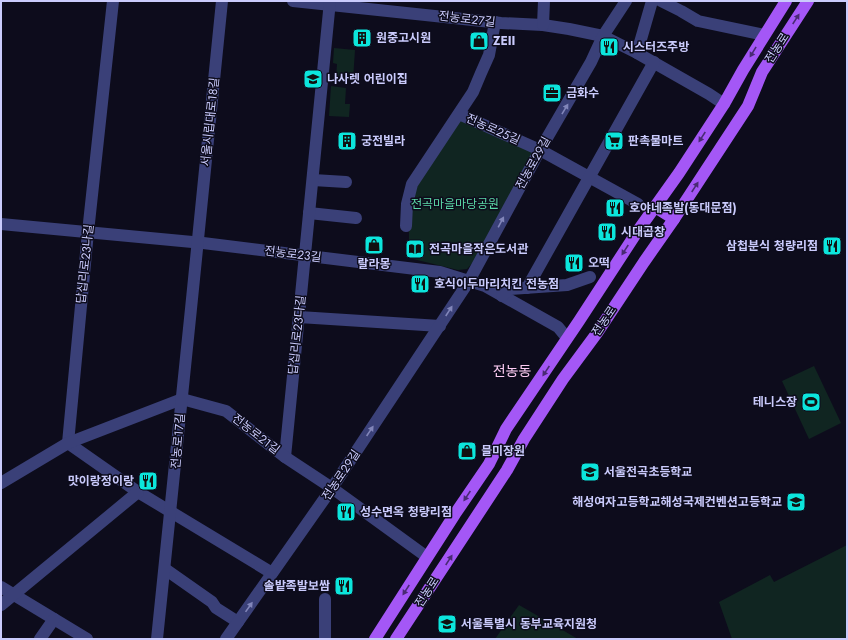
<svg xmlns="http://www.w3.org/2000/svg" width="848" height="640" viewBox="0 0 848 640" font-family="Jost,'Noto Sans KR',sans-serif">
  <style>
    .green { fill: #102521 }
    .lines { fill: none; stroke-linecap: round; stroke-linejoin: round }
    .minor { stroke: #3a4078; stroke-width: 12 }
    .major { stroke: #a457f6; stroke-width: 12 }
    .oneway { fill: #492a73 }
    .oneway2 { fill: #8286ba }
    .labels { text-anchor: middle; stroke-width: 3; stroke-linejoin: round; paint-order: stroke }
    .street-label { font-size: 12px; fill: #cacbfc; stroke: #0d0c1c }
    .poi-label { font-size: 12px; font-weight: bold; fill: #cacbfc; stroke: #0d0c1c; text-anchor: start }
    .park-label { font-size: 12px; fill: #5bd7a6; stroke: #0d0c1c }
    .quarter-label { font-size: 14px; fill: #fcccf2; stroke: #0d0c1c }
  </style>
  <rect width="100%" height="100%" fill="#0d0c1c"/>
  <g class="green">
    <path d="M334,48l21,2 -2,30 -17,-2 1,-14 -4,-1z"/>
    <path d="M331,86l15,2 -1,16h5l-1,13 -20,-1z"/>
    <path d="M460,117l75,35 -59,107 -9,10 -9,1 -49,-12v-35l5,-35z"/>
    <path d="M814,366l27,57 -32,16 -27,-58z"/>
    <path d="M847,545v94h-115l-13,-37 51,-27 4,7z"/>
    <path d="M519,605l59,34h-83z"/>
  </g>
  <g class="lines">
    <g class="minor">
      <path d="M293,1l208,22 42,2 26,4 34,7 34,17 72,41 15,10"/>
      <path d="M661,1l20,10 17,10 66,14"/>
      <path d="M543,25l1,-24"/>
      <path d="M637,53l15,-52"/>
      <path d="M459,114l81,36 98,54"/>
      <path d="M313,180l33,2"/>
      <path d="M309,213l47,5"/>
      <path d="M1,224l202,19 237,29 45,14 73,41 9,11"/>
      <path d="M406,226l1,-22 5,-20 61,-92 8,-19 8,-18 6,-33"/>
      <path d="M527,288l127,-226"/>
      <path d="M502,296l8,-7 57,-4 23,-8"/>
      <path d="M299,317l141,9"/>
      <path d="M68,443l20,-211 25,-231"/>
      <path d="M68,443l70,49 134,81"/>
      <path d="M285,457l45,-456"/>
      <path d="M1,483l67,-40 114,-44 44,12 59,46 47,31 95,69"/>
      <path d="M165,569l47,33 4,6 22,14"/>
      <path d="M1,587l86,52"/>
      <path d="M325,599v40"/>
      <path d="M1,605l137,-113"/>
      <path d="M40,639l14,-20"/>
      <path d="M157,639c23,-213 43,-425 65,-638"/>
      <path d="M226,639l106,-151 137,-207 71,-131 51,-88 12,-26 23,-35"/>
    </g>
    <g class="major">
      <path d="M655,207l19,12"/>
      <path d="M375,639l80,-125 34,-50 17,-35 73,-108 58,-89 42,-59 45,-69 19,-34 43,-69"/>
      <path d="M396,639l111,-169 17,-31 39,-60 34,-46 47,-71 30,-43 74,-113 14,-34 46,-71"/>
    </g>
  </g>
  <defs><path id="oneway-solid" d="M-6-.8H1V-3.2L6.5 0L1 3.2V.8H-6Z"/></defs>
  <g class="oneway">
    <use href="#oneway-solid" transform="translate(796 19) rotate(-57)"/>
    <use href="#oneway-solid" transform="translate(753 52) rotate(121)"/>
    <use href="#oneway-solid" transform="translate(702 137) rotate(123)"/>
    <use href="#oneway-solid" transform="translate(695 187) rotate(-57)"/>
    <use href="#oneway-solid" transform="translate(625 250) rotate(123)"/>
    <use href="#oneway-solid" transform="translate(546 371) rotate(124)"/>
    <use href="#oneway-solid" transform="translate(467 496) rotate(124)"/>
    <use href="#oneway-solid" transform="translate(449 560) rotate(-57)"/>
    <use href="#oneway-solid" transform="translate(406 590) rotate(123)"/>
  </g>
  <g class="oneway2">
    <use href="#oneway-solid" transform="translate(565 109) rotate(-59)"/>
    <use href="#oneway-solid" transform="translate(501 222) rotate(-62)"/>
    <use href="#oneway-solid" transform="translate(449 311) rotate(-57)"/>
    <use href="#oneway-solid" transform="translate(370 431) rotate(-56)"/>
    <use href="#oneway-solid" transform="translate(249 607) rotate(-55)"/>
  </g>
  <defs>
    <g id="building-square" transform="scale(1)"><rect x="-9" y="-9" width="18" height="18" rx="4" fill="#0ce5dc" stroke="#0d0c1c"/><path d="M-4-6H4V6H1V3H-1V6H-4ZM-2.5-4.3h1.7v1.8h-1.7ZM.8-4.3h1.7v1.8H.8ZM-2.5-1h1.7V.8h-1.7ZM.8-1h1.7V.8H.8Z" fill="#111"/></g>
    <g id="shop-square" transform="scale(1)"><rect x="-9" y="-9" width="18" height="18" rx="4" fill="#0ce5dc" stroke="#0d0c1c"/><path d="M-5-2.5h2.3a2.7 3.5 0 0 1 5.4 0H5L5.5 6h-11ZM-1.5-2.5h3a1.5 2.3 0 0 0-3 0Z" fill="#111"/></g>
    <g id="restaurant-square" transform="scale(1)"><rect x="-9" y="-9" width="18" height="18" rx="4" fill="#0ce5dc" stroke="#0d0c1c"/><path d="M-5-6h1v4h1v-4h1v4h1v-4h1v5L-1.5 .5V6h-2V.5L-5-1ZM5-6V6H3V1.5H1.5Q1.5-4 5-6Z" fill="#111"/></g>
    <g id="school-square" transform="scale(1)"><rect x="-9" y="-9" width="18" height="18" rx="4" fill="#0ce5dc" stroke="#0d0c1c"/><path d="M0-5L7-2L0 1L-7-2ZM-4 1L0 2.5L4 1V4Q0 6-4 4Z" fill="#111"/></g>
    <g id="office-square" transform="scale(1)"><rect x="-9" y="-9" width="18" height="18" rx="4" fill="#0ce5dc" stroke="#0d0c1c"/><path d="M-6-3h4V-5.5h4V-3h4V5H-6ZM-1-4.5V-3h2v-1.5ZM-6 0V1H6V0Z" fill="#111"/></g>
    <g id="supermarket-square" transform="scale(1)"><rect x="-9" y="-9" width="18" height="18" rx="4" fill="#0ce5dc" stroke="#0d0c1c"/><path d="M-6-5.5h2.5l.6 2H6L4.5 2H-2.5L-4.4-4H-6ZM-1.5 3.2a1.3 1.3 0 1 0 .1 0ZM3 3.2a1.3 1.3 0 1 0 .1 0Z" fill="#111"/></g>
    <g id="library-square" transform="scale(1)"><rect x="-9" y="-9" width="18" height="18" rx="4" fill="#0ce5dc" stroke="#0d0c1c"/><path d="M-6-4Q-3-5.5-.7-3.5V5Q-3 3-6 4ZM6-4Q3-5.5 .7-3.5V5Q3 3 6 4Z" fill="#111"/></g>
    <g id="stadium-square" transform="scale(1)"><rect x="-9" y="-9" width="18" height="18" rx="4" fill="#0ce5dc" stroke="#0d0c1c"/><path d="M0-5a6.5 5 0 1 0 0 10a6.5 5 0 1 0 0-10ZM-3.5-1.8h7v3.6h-7Z" fill="#111"/></g>
  </defs>
  <g fill-rule="evenodd">
    <use href="#building-square" x="362" y="38"/>
    <use href="#shop-square" x="479" y="41"/>
    <use href="#restaurant-square" x="609" y="47"/>
    <use href="#school-square" x="313" y="79"/>
    <use href="#office-square" x="552" y="93"/>
    <use href="#building-square" x="347" y="141"/>
    <use href="#supermarket-square" x="614" y="141"/>
    <use href="#restaurant-square" x="615" y="208"/>
    <use href="#restaurant-square" x="607" y="232"/>
    <use href="#shop-square" x="374" y="245"/>
    <use href="#restaurant-square" x="832" y="246"/>
    <use href="#library-square" x="415" y="249"/>
    <use href="#restaurant-square" x="574" y="263"/>
    <use href="#restaurant-square" x="420" y="284"/>
    <use href="#stadium-square" x="811" y="402"/>
    <use href="#shop-square" x="467" y="451"/>
    <use href="#school-square" x="590" y="472"/>
    <use href="#restaurant-square" x="148" y="481"/>
    <use href="#school-square" x="796" y="502"/>
    <use href="#restaurant-square" x="346" y="512"/>
    <use href="#restaurant-square" x="344" y="586"/>
    <use href="#school-square" x="447" y="624"/>
  </g>
  <g class="labels">
    <g class="street-label">
      <text transform="translate(467 19) rotate(7)" y="4">전농로27길</text>
      <text transform="translate(777 48) rotate(-57)" y="4">전농로</text>
      <text transform="translate(210 122) rotate(-84)" y="4">서울시립대로18길</text>
      <text transform="translate(493 129) rotate(24)" y="4">전농로25길</text>
      <text transform="translate(533 163) rotate(-61)" y="4">전농로29길</text>
      <text transform="translate(293 254) rotate(7)" y="4">전농로23길</text>
      <text transform="translate(85 264) rotate(-84)" y="4">답십리로23나길</text>
      <text transform="translate(604 321) rotate(-56)" y="4">전농로</text>
      <text transform="translate(297 335) rotate(-84)" y="4">답십리로23다길</text>
      <text transform="translate(256 434) rotate(38)" y="4">전농로21길</text>
      <text transform="translate(178 441) rotate(-85)" y="4">전농로17길</text>
      <text transform="translate(341 475) rotate(-56)" y="4">전농로29길</text>
      <text transform="translate(427 592) rotate(-57)" y="4">전농로</text>
    </g>
    <g class="poi-label">
      <text x="376" y="42">원중고시원</text>
      <text x="493" y="45">ZEII</text>
      <text x="623" y="51">시스터즈주방</text>
      <text x="327" y="83">나사렛 어린이집</text>
      <text x="566" y="97">금화수</text>
      <text x="361" y="145">궁전빌라</text>
      <text x="628" y="145">판촉물마트</text>
      <text x="629" y="212">호야네족발(동대문점)</text>
      <text x="621" y="236">시대곱창</text>
      <text x="818" y="250" text-anchor="end">삼첩분식 청량리점</text>
      <text x="429" y="253">전곡마을작은도서관</text>
      <text x="588" y="267">오떡</text>
      <text x="374" y="268" text-anchor="middle">랄라몽</text>
      <text x="434" y="288">호식이두마리치킨 전농점</text>
      <text x="797" y="406" text-anchor="end">테니스장</text>
      <text x="481" y="455">믈미장원</text>
      <text x="604" y="476">서울전곡초등학교</text>
      <text x="134" y="485" text-anchor="end">맛이랑정이랑</text>
      <text x="782" y="506" text-anchor="end">해성여자고등학교해성국제컨벤션고등학교</text>
      <text x="360" y="516">성수면옥 청량리점</text>
      <text x="330" y="590" text-anchor="end">솔밭족발보쌈</text>
      <text x="461" y="628">서울특별시 동부교육지원청</text>
    </g>
    <g class="park-label">
      <text x="455" y="208">전곡마을마당공원</text>
    </g>
    <g class="quarter-label">
      <text x="512" y="376">전농동</text>
    </g>
  </g>
  <rect width="848" height="640" fill="none" stroke="#cacbfc" stroke-width="4"/>
</svg>
